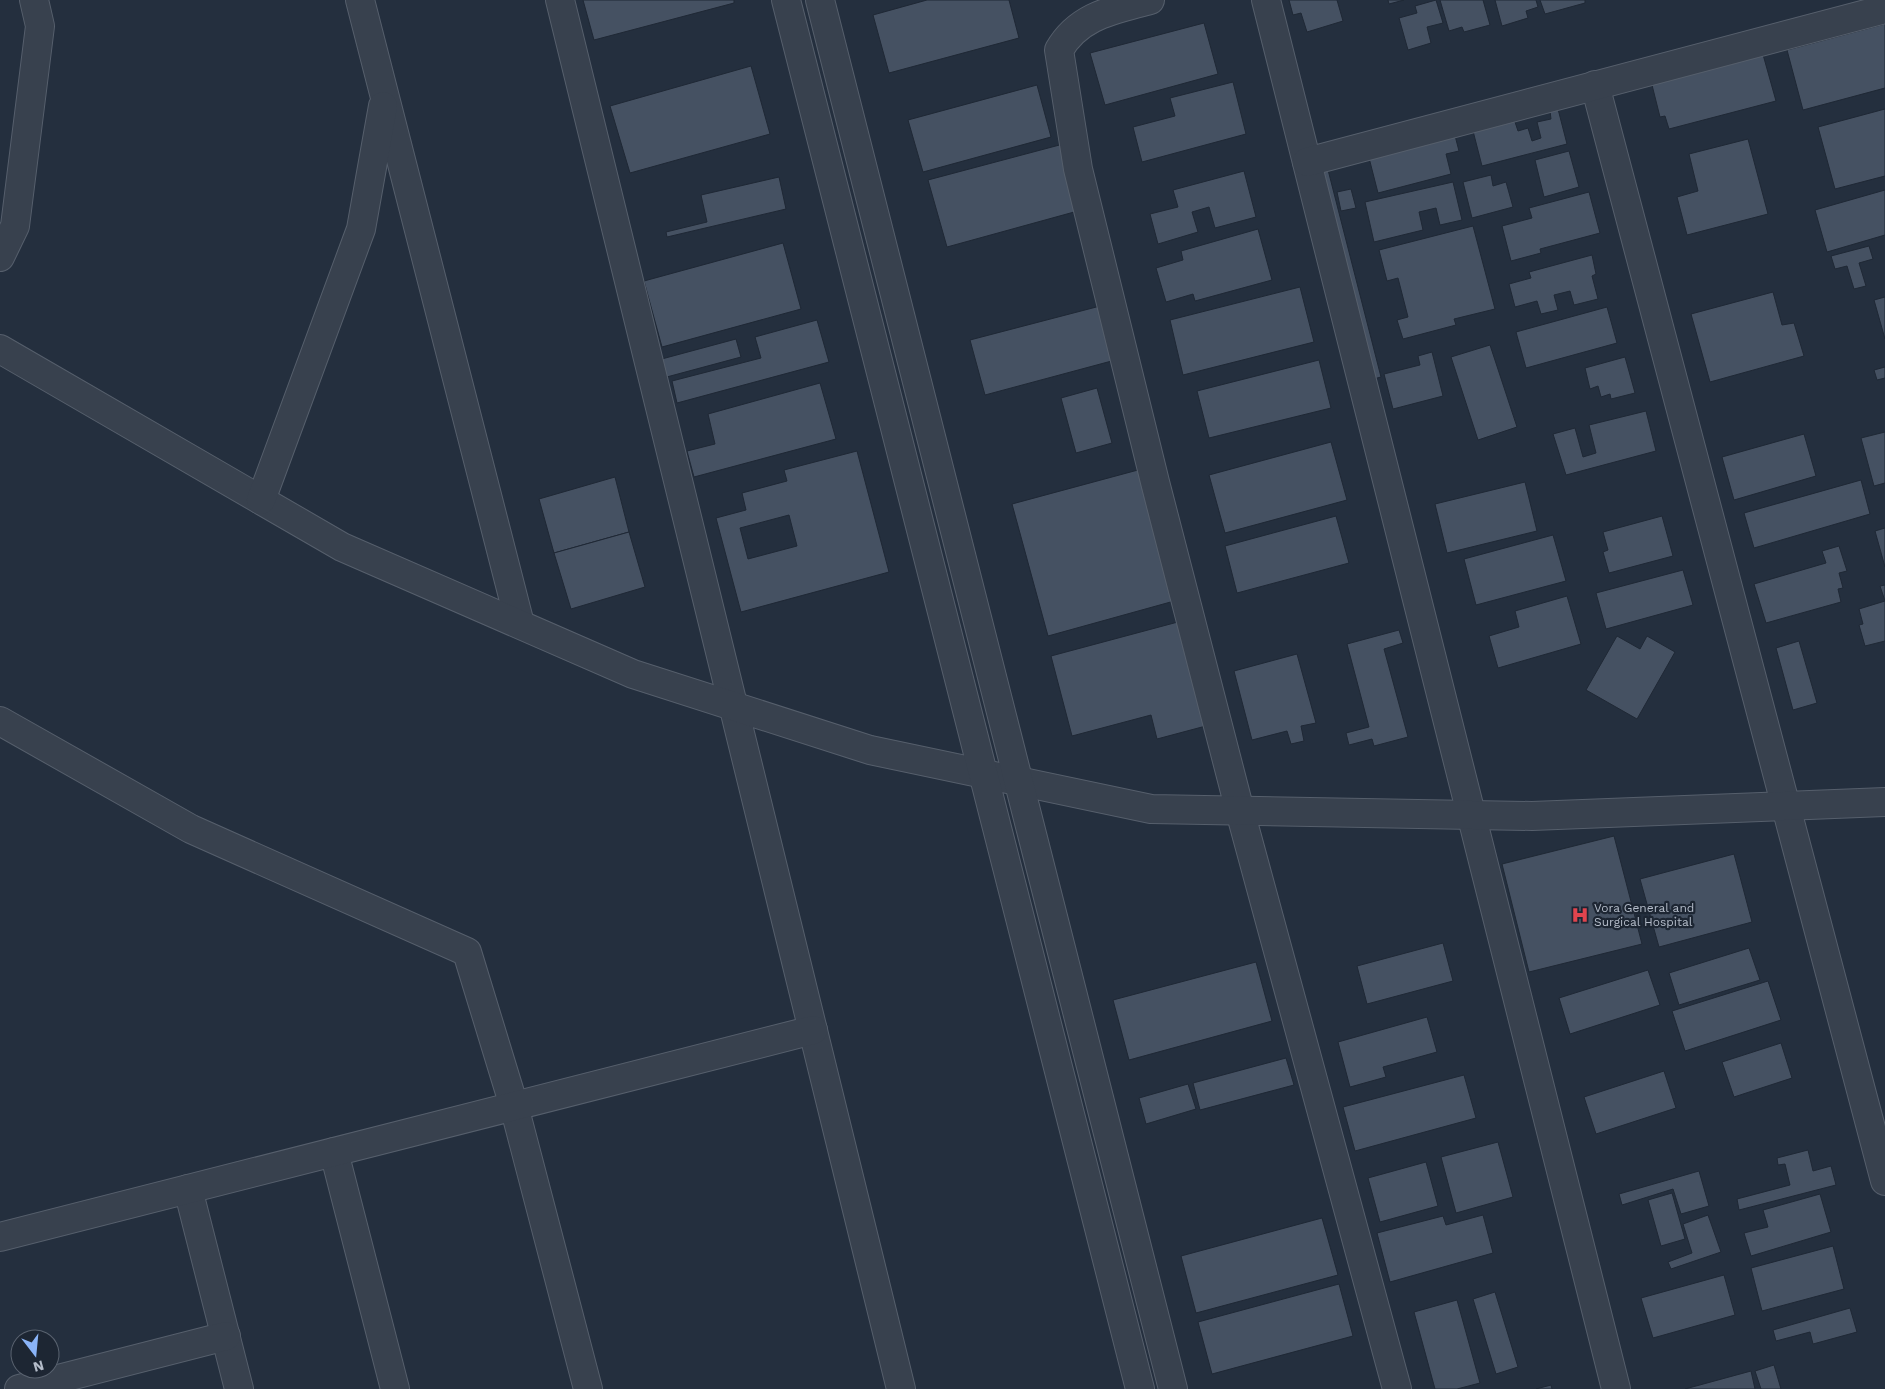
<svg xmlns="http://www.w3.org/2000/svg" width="1885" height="1389" viewBox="0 0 1885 1389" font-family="'Work Sans',sans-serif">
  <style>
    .building { fill: #455162; stroke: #1f2835; fill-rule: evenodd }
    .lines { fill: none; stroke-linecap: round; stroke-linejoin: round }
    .minor-casing { stroke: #565f6c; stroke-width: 30 }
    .tertiary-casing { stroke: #565f6c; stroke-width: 30 }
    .minor { stroke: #38414e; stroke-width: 28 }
    .tertiary { stroke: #38414e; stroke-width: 28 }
    .labels { text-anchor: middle; stroke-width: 4.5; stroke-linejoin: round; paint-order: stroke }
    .poi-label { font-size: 12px; fill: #b4bcc9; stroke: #1d2633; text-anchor: start }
  </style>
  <rect width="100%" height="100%" fill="#242f3e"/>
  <g class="building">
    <path d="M583,0h151v3l-140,37z"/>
    <path d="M927,0h82l10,38 -130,35 -16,-58z"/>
    <path d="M1289,0h48l6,21 -36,11 -6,-19 -8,2z"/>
    <path d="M1388,0h16l-15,4z"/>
    <path d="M1436,0l7,23 -16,4 4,16 -23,7 -9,-32 18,-5 -2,-7z"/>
    <path d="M1440,0h43l7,25 -26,7 -2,-5 -13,4z"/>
    <path d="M1495,0h41l2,7 -12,4 2,7 -26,8z"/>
    <path d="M1540,0h45v3l-40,11z"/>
    <path d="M1204,23l14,51 -113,31 -15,-52z"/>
    <path d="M1885,24v64l-82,22 -16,-60z"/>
    <path d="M1762,51l14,50 -107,28 -4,-13 -5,1 -9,-36z"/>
    <path d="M751,66l19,68 -140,39 -20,-67z"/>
    <path d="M1233,82l13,52 -104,28 -9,-35 42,-11 -5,-18z"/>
    <path d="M1037,85l14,52 -128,35 -15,-52z"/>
    <path d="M1558,109l9,35 -85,22 -10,-39 41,-11 5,15 10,-3 4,13 9,-3 -4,-16 14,-3 -1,-8z"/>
    <path d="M1885,109v67l-50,13 -17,-62z"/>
    <path d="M1452,124l7,27 -13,3 5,20 -73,19 -12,-47z"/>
    <path d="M1748,139l20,75 -81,21 -10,-38 21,-6 -9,-37z"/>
    <path d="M1067,143l18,66 -138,38 -19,-67z"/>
    <path d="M1569,151l10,36 -35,10 -9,-37z"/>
    <path d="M1326,162l55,215 -15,4 -56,-215z"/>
    <path d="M1244,171l12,46 -41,11 -6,-21 -17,5 6,20 -40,12 -8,-30 28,-7 -5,-17z"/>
    <path d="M1491,175l2,11 13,-4 7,25 -41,11 -9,-36z"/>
    <path d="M779,177l7,32 -119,28 -1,-5 41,-10 -6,-27z"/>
    <path d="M1453,182l9,38 -22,5 -4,-17 -17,4 4,18 -49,12 -9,-40z"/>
    <path d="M1351,189l5,19 -15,3 -4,-19z"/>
    <path d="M1885,190v45l-58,17 -12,-42z"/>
    <path d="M1589,192l11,41 -60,16 1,4 -30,8 -9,-35 30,-8 -3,-10z"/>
    <path d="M1473,226l22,83 -41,10 2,6 -53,14 -6,-19 11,-3 -10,-39 -11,3 -8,-31z"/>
    <path d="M1258,229l14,51 -77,21 -2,-7 -27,8 -10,-34 27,-8 -2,-9z"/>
    <path d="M783,243l18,66 -139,38 -18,-66z"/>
    <path d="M1869,246l4,13 -14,4 7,23 -12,3 -7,-23 -12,3 -4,-13z"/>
    <path d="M1592,255l4,19 -4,2 6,23 -24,6 -4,-14 -16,4 4,15 -17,4 -4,-13 -22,6 -6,-23 22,-6 -2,-6z"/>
    <path d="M1300,287l14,55 -131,33 -13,-55z"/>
    <path d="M1773,292l9,33 12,-2 10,33 -94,26 -19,-68z"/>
    <path d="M1885,297v42l-11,-39z"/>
    <path d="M1104,305l15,54 -134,36 -15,-55z"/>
    <path d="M1607,307l10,36 -91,25 -10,-36z"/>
    <path d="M817,320l12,42 -152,41 -5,-22 89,-23 -6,-21z"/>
    <path d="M736,339l5,18 -78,21 -5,-18z"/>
    <path d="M1490,345l27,82 -39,13 -27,-83z"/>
    <path d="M1432,352l11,44 -50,13 -9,-35 36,-9 -2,-9z"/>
    <path d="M1625,357l10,36 -24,6 -1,-5 -9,3 -3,-11 -8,3 -5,-21z"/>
    <path d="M1319,360l12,48 -122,30 -12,-47z"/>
    <path d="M1885,367v11l-8,2 -3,-10z"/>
    <path d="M820,383l16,56 -142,38 -7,-26 28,-7 -7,-30z"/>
    <path d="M1097,388l15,55 -36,10 -15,-55z"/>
    <path d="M1646,411l10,40 -90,24 -13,-41 22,-6 8,29 13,-4 -7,-28z"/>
    <path d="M1885,432v51l-11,3 -13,-48z"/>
    <path d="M1804,434l12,42 -82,24 -12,-43z"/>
    <path d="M1331,442l16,58 -122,33 -16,-58z"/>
    <path d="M857,451l32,121 -148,40 -25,-94 30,-8 -4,-17 45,-12 -3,-11zM789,515l8,31 -49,13 -8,-31z"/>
    <path d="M1149,467l36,131 -137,38 -36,-132z"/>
    <path d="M615,477l14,55 -75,21 -15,-54z"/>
    <path d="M1861,480l9,34 -116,34 -10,-35z"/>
    <path d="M1525,482l12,49 -90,22 -12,-49z"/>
    <path d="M1336,516l13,47 -112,30 -12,-47z"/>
    <path d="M1662,516l11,40 -64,17 -6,-21 5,-2 -5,-18z"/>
    <path d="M1885,528v39l-10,-36z"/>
    <path d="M629,532l16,55 -74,22 -17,-56z"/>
    <path d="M1553,535l13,46 -90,24 -12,-46z"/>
    <path d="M1839,546l8,25 -8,2 4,15 -5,1 3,13 -75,21 -12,-39 72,-21 -4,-12z"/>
    <path d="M1683,570l10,35 -87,24 -10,-36z"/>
    <path d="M1885,585v56l-20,5 -6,-21 4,-1 -4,-15 26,-8 -5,-15z"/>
    <path d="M1567,596l14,48 -83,24 -9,-32 30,-9 -4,-16z"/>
    <path d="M1189,619l28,104 -60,16 -6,-24 -79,21 -21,-80z"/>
    <path d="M1399,630l4,13 -19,6 24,88 -34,9 -2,-7 -23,6 -3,-12 23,-6 -22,-83z"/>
    <path d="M1617,636l23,13 7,-13 28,16 -38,67 -51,-29z"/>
    <path d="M1799,641l18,62 -24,7 -17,-62z"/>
    <path d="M1297,654l19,69 -15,3 3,15 -13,3 -4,-13 -35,9 -18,-69z"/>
    <path d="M1614,836l28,108 -113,28 -27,-108z"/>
    <path d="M1734,854l18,68 -93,25 -19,-68z"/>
    <path d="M1443,943l10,38 -86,23 -10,-38z"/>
    <path d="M1749,948l11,32 -81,25 -10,-32z"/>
    <path d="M1256,962l16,59 -143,39 -16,-60z"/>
    <path d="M1648,970l12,35 -90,29 -11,-36z"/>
    <path d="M1768,981l13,39 -96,31 -13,-40z"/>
    <path d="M1427,1017l10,35 -54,15 3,10 -36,10 -12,-45z"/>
    <path d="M1781,1043l11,35 -58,19 -12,-35z"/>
    <path d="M1286,1058l8,27 -94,25 -7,-27z"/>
    <path d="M1664,1071l12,37 -80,26 -12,-37z"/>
    <path d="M1464,1075l12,43 -121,33 -12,-44z"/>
    <path d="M1188,1084l8,25 -50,15 -7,-26z"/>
    <path d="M1498,1142l15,55 -57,16 -15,-56z"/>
    <path d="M1808,1150l5,21 18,-5 5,19 -97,25 -2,-11 53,-14 -5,-21 -7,1 -1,-7z"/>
    <path d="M1426,1162l12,44 -58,16 -12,-44z"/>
    <path d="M1699,1171l10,35 -28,8 -8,-25 -51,16 -3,-11z"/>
    <path d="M1672,1193l13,46 -24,7 -13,-46z"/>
    <path d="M1820,1194l11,38 -80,24 -7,-23 24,-6 -5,-17z"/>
    <path d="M1483,1215l10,38 -103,29 -13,-49 66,-17 3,9z"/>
    <path d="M1708,1215l13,37 -50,17 -3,-7 24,-9 -9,-29z"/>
    <path d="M1322,1218l16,57 -142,38 -15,-57z"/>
    <path d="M1833,1246l11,43 -82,22 -11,-43z"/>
    <path d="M1724,1275l11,40 -82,23 -12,-40z"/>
    <path d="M1339,1284l14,52 -141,38 -14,-52z"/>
    <path d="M1495,1292l23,75 -22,7 -23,-75z"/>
    <path d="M1457,1300l23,83 -23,6h-22l-21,-77z"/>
    <path d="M1850,1308l7,24 -44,12 -3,-12 -34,9 -3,-11z"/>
    <path d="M1774,1365l7,24h-20l-6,-18z"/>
    <path d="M1751,1371l4,18h-70z"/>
    <path d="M1551,1385l1,4h-16z"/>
  </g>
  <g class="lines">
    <g class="minor-casing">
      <g id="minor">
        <path d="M360,0l160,624"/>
        <path d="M560,0l341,1389"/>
        <path d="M1150,0c-36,10 -71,15 -91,50l19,119 77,313 85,329 157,578"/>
        <path d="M1266,0l350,1389"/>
        <path d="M1595,85l290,1096"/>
        <path d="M1307,162l578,-153"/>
        <path d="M0,257l15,-31 25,-200 -6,-26"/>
        <path d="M0,349l342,198 291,127 237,76 281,59 381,7 353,-14"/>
        <path d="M261,500l100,-271 22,-123"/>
        <path d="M0,721l191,108 276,123 47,154 74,283"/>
        <path d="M334,1152l61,237"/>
        <path d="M188,1189l51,200"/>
        <path d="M0,1237l813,-207"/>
        <path d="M19,1389l207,-53"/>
      </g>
    </g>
    <g class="tertiary-casing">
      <g id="tertiary">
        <path d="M786,0l354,1389"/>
        <path d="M820,0l353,1389"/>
      </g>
    </g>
    <use href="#minor" class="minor"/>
    <use href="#tertiary" class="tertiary"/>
  </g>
  <defs>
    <g id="hospital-bare" transform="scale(1.35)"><path d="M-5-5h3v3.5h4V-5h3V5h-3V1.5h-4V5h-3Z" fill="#e0444e" stroke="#1d2633" stroke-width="2.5" paint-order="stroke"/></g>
  </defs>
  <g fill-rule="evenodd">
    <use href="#hospital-bare" x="1580" y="915"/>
  </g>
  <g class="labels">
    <g class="poi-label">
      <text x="1594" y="912">Vora General and<tspan x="1594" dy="14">Surgical Hospital</tspan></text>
    </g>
  </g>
  <g transform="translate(35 1354) rotate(164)"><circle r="24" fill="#1d2633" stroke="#59626f"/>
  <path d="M0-4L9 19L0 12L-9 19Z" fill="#8ab4f8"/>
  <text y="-8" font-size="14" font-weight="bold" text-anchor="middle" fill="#b4bcc9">N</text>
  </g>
</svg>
